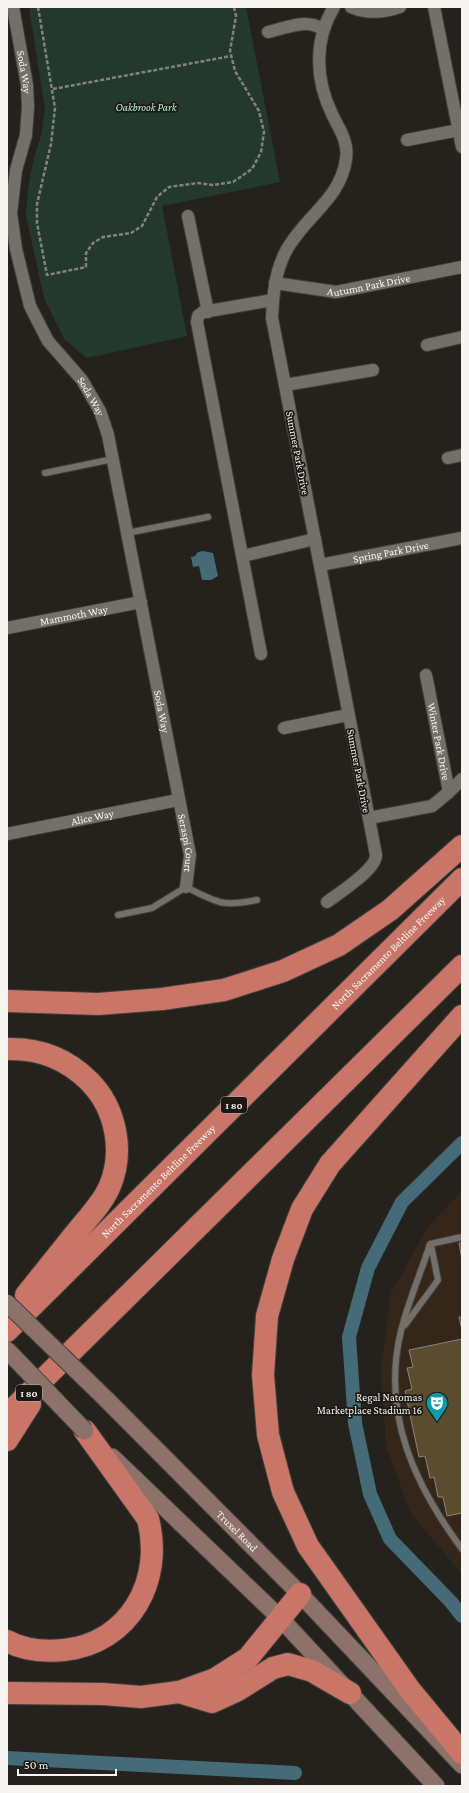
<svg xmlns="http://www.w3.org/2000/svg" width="469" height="1793" viewBox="0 0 469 1793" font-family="'Crimson Pro',serif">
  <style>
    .commercial { fill: #34271a }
    .green { fill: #233930 }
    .water { fill: #446b77 }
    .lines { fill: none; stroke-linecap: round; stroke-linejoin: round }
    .canal { stroke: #446b77; stroke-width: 14 }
    .building { fill: #5b4b2f; stroke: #87837d }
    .lane-casing { stroke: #413f3a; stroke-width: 8 }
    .street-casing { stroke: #413f3a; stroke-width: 14 }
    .secondary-casing { stroke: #413f3a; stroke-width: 19 }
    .highway-casing { stroke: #413f3a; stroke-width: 24 }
    .path { stroke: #84827d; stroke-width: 2.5; stroke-dasharray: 4 2; stroke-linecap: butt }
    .lane { stroke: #737069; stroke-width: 6 }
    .street { stroke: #737069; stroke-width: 12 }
    .secondary { stroke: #8d7269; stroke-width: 17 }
    .highway { stroke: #c97568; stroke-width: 22 }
    .secondary-bridge-casing { stroke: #413f3a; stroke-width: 19; stroke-linecap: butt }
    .secondary-bridge { stroke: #8d7269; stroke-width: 17 }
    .labels { text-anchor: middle; stroke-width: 3.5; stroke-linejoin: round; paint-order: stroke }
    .shield { fill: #1c1914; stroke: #b5b3af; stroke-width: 1 }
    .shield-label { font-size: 10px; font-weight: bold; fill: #f7f5f1 }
    .street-label { font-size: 11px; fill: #f7f5f1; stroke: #1c1914 }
    .park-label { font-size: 11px; font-style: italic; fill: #b3f5d6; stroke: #1c1914 }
    .poi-label { font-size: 11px; fill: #f7f5f1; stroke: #1c1914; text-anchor: end }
  </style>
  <rect width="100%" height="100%" fill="#25221d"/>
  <path class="commercial" d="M462,1191v383l-52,-62 -24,-66 -5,-79 10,-74 37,-66z"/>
  <path class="green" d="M29,7h217l34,175 -118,24 25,130 -100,22 -23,-19 -20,-41 -18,-83 2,-26 6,-32 7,-21 4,-27z"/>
  <path class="water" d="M203,551l10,2 5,23 -7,4h-9l-3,-14 -6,1 -2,-10 4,-1 3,-4z"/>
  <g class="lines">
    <g class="canal">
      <path d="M462,1143l-60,59 -34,66 -19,69 6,86 15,71 20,45 61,63 11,14"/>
      <path d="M7,1758l288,15"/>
    </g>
  </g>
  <g class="building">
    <path d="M459,1243h3v17z"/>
    <path d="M459,1317h3v13z"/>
    <path d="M462,1339v174l-15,3 -4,-19h-5l-4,-20 -4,1 -5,-22 -6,1 -14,-66 7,-2 -5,-21 6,-1 -4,-17z"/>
  </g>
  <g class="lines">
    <g class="lane-casing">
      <g id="lane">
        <path d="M45,473l68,-14"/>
        <path d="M127,533l81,-16"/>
        <path d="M118,915l34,-7 34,-21c32,16 36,20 71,13"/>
        <path d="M462,1237l-32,7c-9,29 -22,58 -29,87 -20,82 13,153 61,218"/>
        <path d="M405,1325l33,-45 -7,-35"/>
      </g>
    </g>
    <g class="street-casing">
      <g id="street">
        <path id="s1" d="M13,7l14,78 1,22 -2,28 -10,35 -5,43 5,36 14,57 18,35 34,39 18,31 8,24 82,420 -4,32"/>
        <path d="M351,7c16,7 32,6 49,0"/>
        <path d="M434,7l28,140"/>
        <path d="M268,32c17,-4 39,-14 54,-3"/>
        <path d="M407,140l52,-10"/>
        <path d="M188,216l20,96"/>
        <path id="s2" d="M275,283l61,9 126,-25"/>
        <path d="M427,345l35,-8"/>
        <path d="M285,385l88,-15"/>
        <path d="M448,458l14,-3"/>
        <path d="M243,556l72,-17"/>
        <path id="s3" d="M320,565l142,-27"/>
        <path id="s4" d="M7,628l134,-26"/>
        <path d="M261,654l-64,-332 1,-6 5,-4 70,-12"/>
        <path id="s5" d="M426,675l23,117 13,-13"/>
        <path d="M284,728l64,-13"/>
        <path d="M369,818l63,-12 17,-14"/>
        <path id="s6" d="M7,834l171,-34"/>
        <path d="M327,902c12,-9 49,-32 49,-47l-104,-537c1,-23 3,-46 14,-67 18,-34 55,-52 60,-92 3,-17 -7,-30 -14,-45 -17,-35 -18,-74 2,-107"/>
      </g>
    </g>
    <g class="secondary-casing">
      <g id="secondary">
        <path id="s7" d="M106,1399l194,195 162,171"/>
        <path d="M112,1457l169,162 155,167"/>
      </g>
    </g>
    <g class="highway-casing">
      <g id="highway">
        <path d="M7,1001l91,3 64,-5 62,-9 59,-19 56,-26 51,-35 72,-64"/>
        <path d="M462,1016l-132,148 -28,45 -19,50 -16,57 -4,59 5,60 15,57 25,54 102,144 52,63"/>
        <path d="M7,1049c32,-1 59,9 82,32 27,27 36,71 20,107 -7,15 -19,28 -30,41 -18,22 -35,44 -53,66"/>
        <path id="s8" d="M7,1331l455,-452"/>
        <path d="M7,1415l455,-449"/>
        <path d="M7,1440l23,-36"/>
        <path d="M7,1641c17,9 38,11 57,9 66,-7 100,-70 84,-131l-63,-88"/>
        <path d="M179,1692l33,10 26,-12 35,-22 15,-4 24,7 38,22"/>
        <path d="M7,1693l96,1 38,3 38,-5 36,-13 33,-21 52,-64"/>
      </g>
    </g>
    <g class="path">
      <path d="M38,7l17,101 -4,36 -14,60v19l10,52 39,-8v-14l7,-10 10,-6 28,-4 11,-7 15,-29 12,-10 29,-4 15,2 20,-3 19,-13 9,-17 3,-20 -5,-21 -24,-40 -5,-20 6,-35 -2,-9"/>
      <path d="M53,89l178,-33"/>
    </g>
    <use href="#lane" class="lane"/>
    <use href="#street" class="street"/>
    <use href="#secondary" class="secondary"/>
    <use href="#highway" class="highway"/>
    <g class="secondary-bridge-casing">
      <g id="secondary-bridge">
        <path d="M7,1303l99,96"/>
        <path d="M7,1350l78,81"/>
      </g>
    </g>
    <use href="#secondary-bridge" class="secondary-bridge"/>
  </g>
  <defs>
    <g id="theatre-pin" transform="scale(1.15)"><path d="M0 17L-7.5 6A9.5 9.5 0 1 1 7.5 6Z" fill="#0f9aa8" stroke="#1c1914"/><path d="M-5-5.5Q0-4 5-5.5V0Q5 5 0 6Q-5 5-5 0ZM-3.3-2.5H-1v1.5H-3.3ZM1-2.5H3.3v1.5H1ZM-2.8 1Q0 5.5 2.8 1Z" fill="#fff"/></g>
  </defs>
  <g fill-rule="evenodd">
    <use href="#theatre-pin" x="437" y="1403"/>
  </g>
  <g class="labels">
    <g class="shield">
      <rect x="221" y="1097" width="26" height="16" rx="3"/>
      <rect x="16" y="1385" width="26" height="16" rx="3"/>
    </g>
    <g class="shield-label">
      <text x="234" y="1109">I 80</text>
      <text x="29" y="1397">I 80</text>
    </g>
    <g class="street-label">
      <text dy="4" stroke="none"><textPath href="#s1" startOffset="66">Soda Way</textPath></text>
      <text dy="4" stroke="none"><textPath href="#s2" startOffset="95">Autumn Park Drive</textPath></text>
      <text dy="4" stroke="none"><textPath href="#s1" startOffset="414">Soda Way</textPath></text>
      <text transform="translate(298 453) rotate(79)" y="4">Summer Park Drive</text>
      <text dy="4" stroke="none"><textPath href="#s3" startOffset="72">Spring Park Drive</textPath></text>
      <text dy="4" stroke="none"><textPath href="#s4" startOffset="68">Mammoth Way</textPath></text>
      <text dy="4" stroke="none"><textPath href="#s1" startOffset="738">Soda Way</textPath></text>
      <text dy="4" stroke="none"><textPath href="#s5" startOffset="68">Winter Park Drive</textPath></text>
      <text transform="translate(359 771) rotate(79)" y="4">Summer Park Drive</text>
      <text dy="4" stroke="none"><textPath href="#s6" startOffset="87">Alice Way</textPath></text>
      <text dy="4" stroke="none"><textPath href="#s1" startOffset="872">Seraspi Court</textPath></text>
      <text dy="4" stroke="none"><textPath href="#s8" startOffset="537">North Sacramento Beltline Freeway</textPath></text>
      <text dy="4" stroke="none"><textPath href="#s8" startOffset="213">North Sacramento Beltline Freeway</textPath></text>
      <text dy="4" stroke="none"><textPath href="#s7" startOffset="186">Truxel Road</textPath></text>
    </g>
    <g class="park-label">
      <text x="146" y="111">Oakbrook Park</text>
    </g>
    <g class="poi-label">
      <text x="422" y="1401">Regal Natomas<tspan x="422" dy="13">Marketplace Stadium 16</tspan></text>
    </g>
  </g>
  <rect width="469" height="1793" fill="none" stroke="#f7f5f1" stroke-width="16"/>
  <path d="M18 1769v6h98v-6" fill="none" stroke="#f7f5f1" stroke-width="2"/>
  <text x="24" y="1769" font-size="12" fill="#f7f5f1" stroke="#1c1914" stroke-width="3" paint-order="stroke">50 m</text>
</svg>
